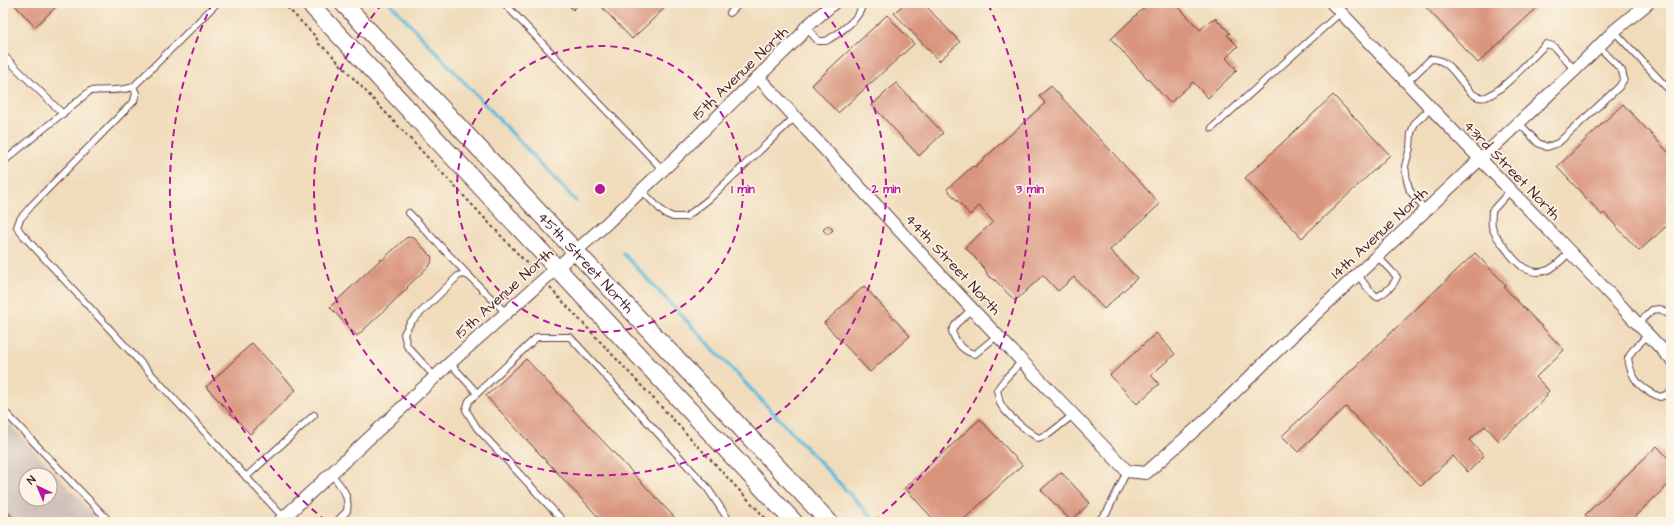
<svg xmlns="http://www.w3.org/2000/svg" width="1674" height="525" viewBox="0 0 1674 525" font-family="'Architects Daughter',sans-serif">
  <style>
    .industrial { fill: #cfc0ba; fill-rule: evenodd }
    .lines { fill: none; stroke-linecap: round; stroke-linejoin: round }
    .stream { stroke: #5dbcdc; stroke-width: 3.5 }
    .building { fill: #d9947d }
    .lane-casing { stroke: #633b41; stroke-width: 8 }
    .street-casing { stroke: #633b41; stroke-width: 14 }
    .secondary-casing { stroke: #633b41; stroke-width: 19 }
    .path { stroke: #633b41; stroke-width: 2; stroke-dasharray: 3 3; stroke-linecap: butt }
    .lane { stroke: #fff; stroke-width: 6 }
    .street { stroke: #fff; stroke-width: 12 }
    .secondary { stroke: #fff; stroke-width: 17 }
    .ring { fill: none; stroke: #b5179e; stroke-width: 2; stroke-dasharray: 7 5 }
    .labels { text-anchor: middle; stroke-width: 3.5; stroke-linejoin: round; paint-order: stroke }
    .street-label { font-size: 15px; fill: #4a1f2b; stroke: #fcf5e5 }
    .centre { fill: #b5179e; stroke: #fcf5e5; stroke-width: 2 }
    .ring-label { font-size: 12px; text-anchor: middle; font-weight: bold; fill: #b5179e; stroke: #fcf5e5; stroke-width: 3.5; stroke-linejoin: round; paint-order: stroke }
  </style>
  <rect width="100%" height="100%" fill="#fcf5e5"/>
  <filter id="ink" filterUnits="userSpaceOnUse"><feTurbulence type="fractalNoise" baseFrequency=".025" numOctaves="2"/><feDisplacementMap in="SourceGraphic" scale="8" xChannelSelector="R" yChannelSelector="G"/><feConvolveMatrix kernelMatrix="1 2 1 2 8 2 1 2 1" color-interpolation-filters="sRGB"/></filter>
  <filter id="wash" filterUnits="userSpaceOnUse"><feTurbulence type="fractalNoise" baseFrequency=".012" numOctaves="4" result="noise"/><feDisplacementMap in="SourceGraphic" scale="16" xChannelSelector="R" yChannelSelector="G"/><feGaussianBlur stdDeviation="0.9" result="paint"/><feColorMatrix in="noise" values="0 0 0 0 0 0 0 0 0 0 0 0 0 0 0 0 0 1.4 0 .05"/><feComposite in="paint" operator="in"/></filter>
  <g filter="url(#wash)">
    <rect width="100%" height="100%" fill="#f0dcbb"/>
    <path class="industrial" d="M3,417l97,105h-97zM26,475h24v24h-24z"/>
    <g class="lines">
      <g class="stream">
        <path d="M390,3l186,198"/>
        <path d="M623,253l253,269"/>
      </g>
    </g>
    <g id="blocks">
      <g class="building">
        <path d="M13,3h47l-25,24z"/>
        <path d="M567,3h13l-7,7z"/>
        <path d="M598,3h72l-38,36z"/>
        <path d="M905,3h18l37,39 -21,19 -45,-48z"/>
        <path d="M1149,3h26l25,27 12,-11 1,1 2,-2 15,15 -3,2 11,11 -12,12 11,12 -29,28 -15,-16 -23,21 -59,-64z"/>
        <path d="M1422,3h120l-64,60z"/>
        <path d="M887,15l27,29 -76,69 -26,-28z"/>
        <path d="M896,83l47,50 -24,23 -47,-51z"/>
        <path d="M1051,86l109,118 -50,46 27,28 -33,31 -30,-32 -16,14 -15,-16 -28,26 -20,-21 -7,-4 -3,-7 -20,-22 28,-25 -14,-16 -9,9 -23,-26 26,-23 2,1 70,-64 -6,-7z"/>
        <path d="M1333,95l57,60 -88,83 -57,-60z"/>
        <path d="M1623,104l45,48 3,-2v63l-5,5 4,5 -31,28 -35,-38 -2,2 -45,-48z"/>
        <path d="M828,225l5,5 -5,5 -5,-5z"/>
        <path d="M409,237l5,1 18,19 -1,7 -24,23 1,1 -51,48 -27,-29 51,-48 1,1 24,-22z"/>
        <path d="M1475,253l31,32 -2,2 60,63 -28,27 13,14 -3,3 1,2 -47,46 -15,-16 -16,14 15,16 -16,16 -15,-16 -32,30 -75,-79 -48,45 -16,-16z"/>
        <path d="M864,286l46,50 -40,36 -46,-49z"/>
        <path d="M1156,333l19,21 -24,21 8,9 -22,20 -27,-29z"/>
        <path d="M252,343l44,47 -46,44 -44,-47z"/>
        <path d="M526,359l150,160 -4,3h-69l-117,-126z"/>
        <path d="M980,419l42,46 -61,57h-25l-31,-34z"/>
        <path d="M1657,446l14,15v21l-42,40h-37l-7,-7z"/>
        <path d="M1061,472l29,31 -19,18 -30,-31z"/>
        <path d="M3,507l14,15h-14z"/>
      </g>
    </g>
  </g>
  <g filter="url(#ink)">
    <use href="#blocks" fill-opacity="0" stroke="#633b41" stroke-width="1"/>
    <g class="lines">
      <g class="lane-casing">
        <g id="lane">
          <path d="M504,3l159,167"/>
          <path d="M730,13l10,-10"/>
          <path d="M806,27l12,14h8c11,-6 37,-24 36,-38"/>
          <path d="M1614,31l57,61"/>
          <path d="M3,55l60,59"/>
          <path d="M1407,82l24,-23c26,-1 34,44 55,38 16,-5 46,-40 60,-53l7,2 22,24"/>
          <path d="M133,87l3,6 -2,8 -102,104 -12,14 -3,8 5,7 262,284"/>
          <path d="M1519,123l19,20 9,4 11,-4 61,-56 5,-8 -2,-8 -7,-8 -17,-17"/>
          <path d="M1212,128l129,-116"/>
          <path d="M3,162l87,-71c15,-2 28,1 43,-4l84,-84"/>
          <path d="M641,190l23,23 9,4h13l23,-18 87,-83"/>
          <path d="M1510,191l-18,20c0,5 -1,11 0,15 1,7 7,14 11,19 11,15 24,33 45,25 9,-4 15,-12 22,-18"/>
          <path d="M1426,211l-16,-20 -3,-10 -2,-15 5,-18 1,-15 4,-10 16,-15"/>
          <path d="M409,213l60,63"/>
          <path d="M1358,275l11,15 8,7c9,-5 17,-11 20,-20l-20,-21"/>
          <path d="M972,309l-16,15 -4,7c3,11 12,21 23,23l23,-19"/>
          <path d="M1638,324l14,-14 8,-1 11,7"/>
          <path d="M1648,335l-15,15 -5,8c3,21 12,31 32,39l11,-4"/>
          <path d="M1022,361l-17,18 -8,11c1,4 2,9 3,13 5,11 27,28 38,35l11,-4 24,-19"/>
          <path d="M450,363l27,30"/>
          <path d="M435,377l-28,-31 -3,-12 6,-11 48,-47 5,-2 6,2 37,37"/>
          <path d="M3,410l107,112"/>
          <path d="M331,474c10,12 19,21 16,37l-11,11"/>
          <path d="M246,477l68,-62"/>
          <path d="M564,522l-87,-94 -11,-18 3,-9 68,-64h33l136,149 24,36"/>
          <path d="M1097,522l10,-10 20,-41"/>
        </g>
      </g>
      <g class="street-casing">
        <g id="street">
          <path d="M1332,3l99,105 139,144 101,107"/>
          <path d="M758,77l214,232 155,162 19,2 59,-52 87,-85 283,-266 39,-39 34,-28"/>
          <path d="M279,522l171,-159 155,-138 58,-55 138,-135 5,-8 28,-24"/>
        </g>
      </g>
      <g class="secondary-casing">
        <g id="secondary">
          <path d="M309,3l485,519"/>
          <path id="s1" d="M343,3l486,519"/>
        </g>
      </g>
      <g class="path">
        <path d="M283,3l33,34 3,7 8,6 208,222"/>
        <path d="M550,288l219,234"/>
      </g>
      <use href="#lane" class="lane"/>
      <use href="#street" class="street"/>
      <use href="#secondary" class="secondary"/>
    </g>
  </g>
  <g class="ring">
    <circle cx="600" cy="189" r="143"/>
    <path d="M817 3A286 286 0 1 1 383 3"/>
    <path d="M326 521A430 430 0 0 1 212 4M988 4A430 430 0 0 1 874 521"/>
  </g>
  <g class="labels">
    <g class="street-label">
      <text transform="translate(740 73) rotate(-44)" y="5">15th Avenue North</text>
      <text transform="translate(1512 170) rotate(46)" y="5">43rd Street North</text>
      <text transform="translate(1379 233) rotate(-43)" y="5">14th Avenue North</text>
      <text dy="5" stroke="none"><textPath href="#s1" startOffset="355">45th Street North</textPath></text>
      <text transform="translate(953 264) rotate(47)" y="5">44th Street North</text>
      <text transform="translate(504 293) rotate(-42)" y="5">15th Avenue North</text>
    </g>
  </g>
  <circle cx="600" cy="189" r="6" class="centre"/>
  <g class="ring-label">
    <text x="743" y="193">1 min</text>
    <text x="886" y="193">2 min</text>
    <text x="1030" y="193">3 min</text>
  </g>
  <rect width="1674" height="525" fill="none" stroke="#fcf5e5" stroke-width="16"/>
  <g transform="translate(38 487) rotate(316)"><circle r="19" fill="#fcf5e5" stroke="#b59f9b"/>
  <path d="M0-3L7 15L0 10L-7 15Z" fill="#b5179e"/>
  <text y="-6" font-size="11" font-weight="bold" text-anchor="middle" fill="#4a1f2b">N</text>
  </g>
</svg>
